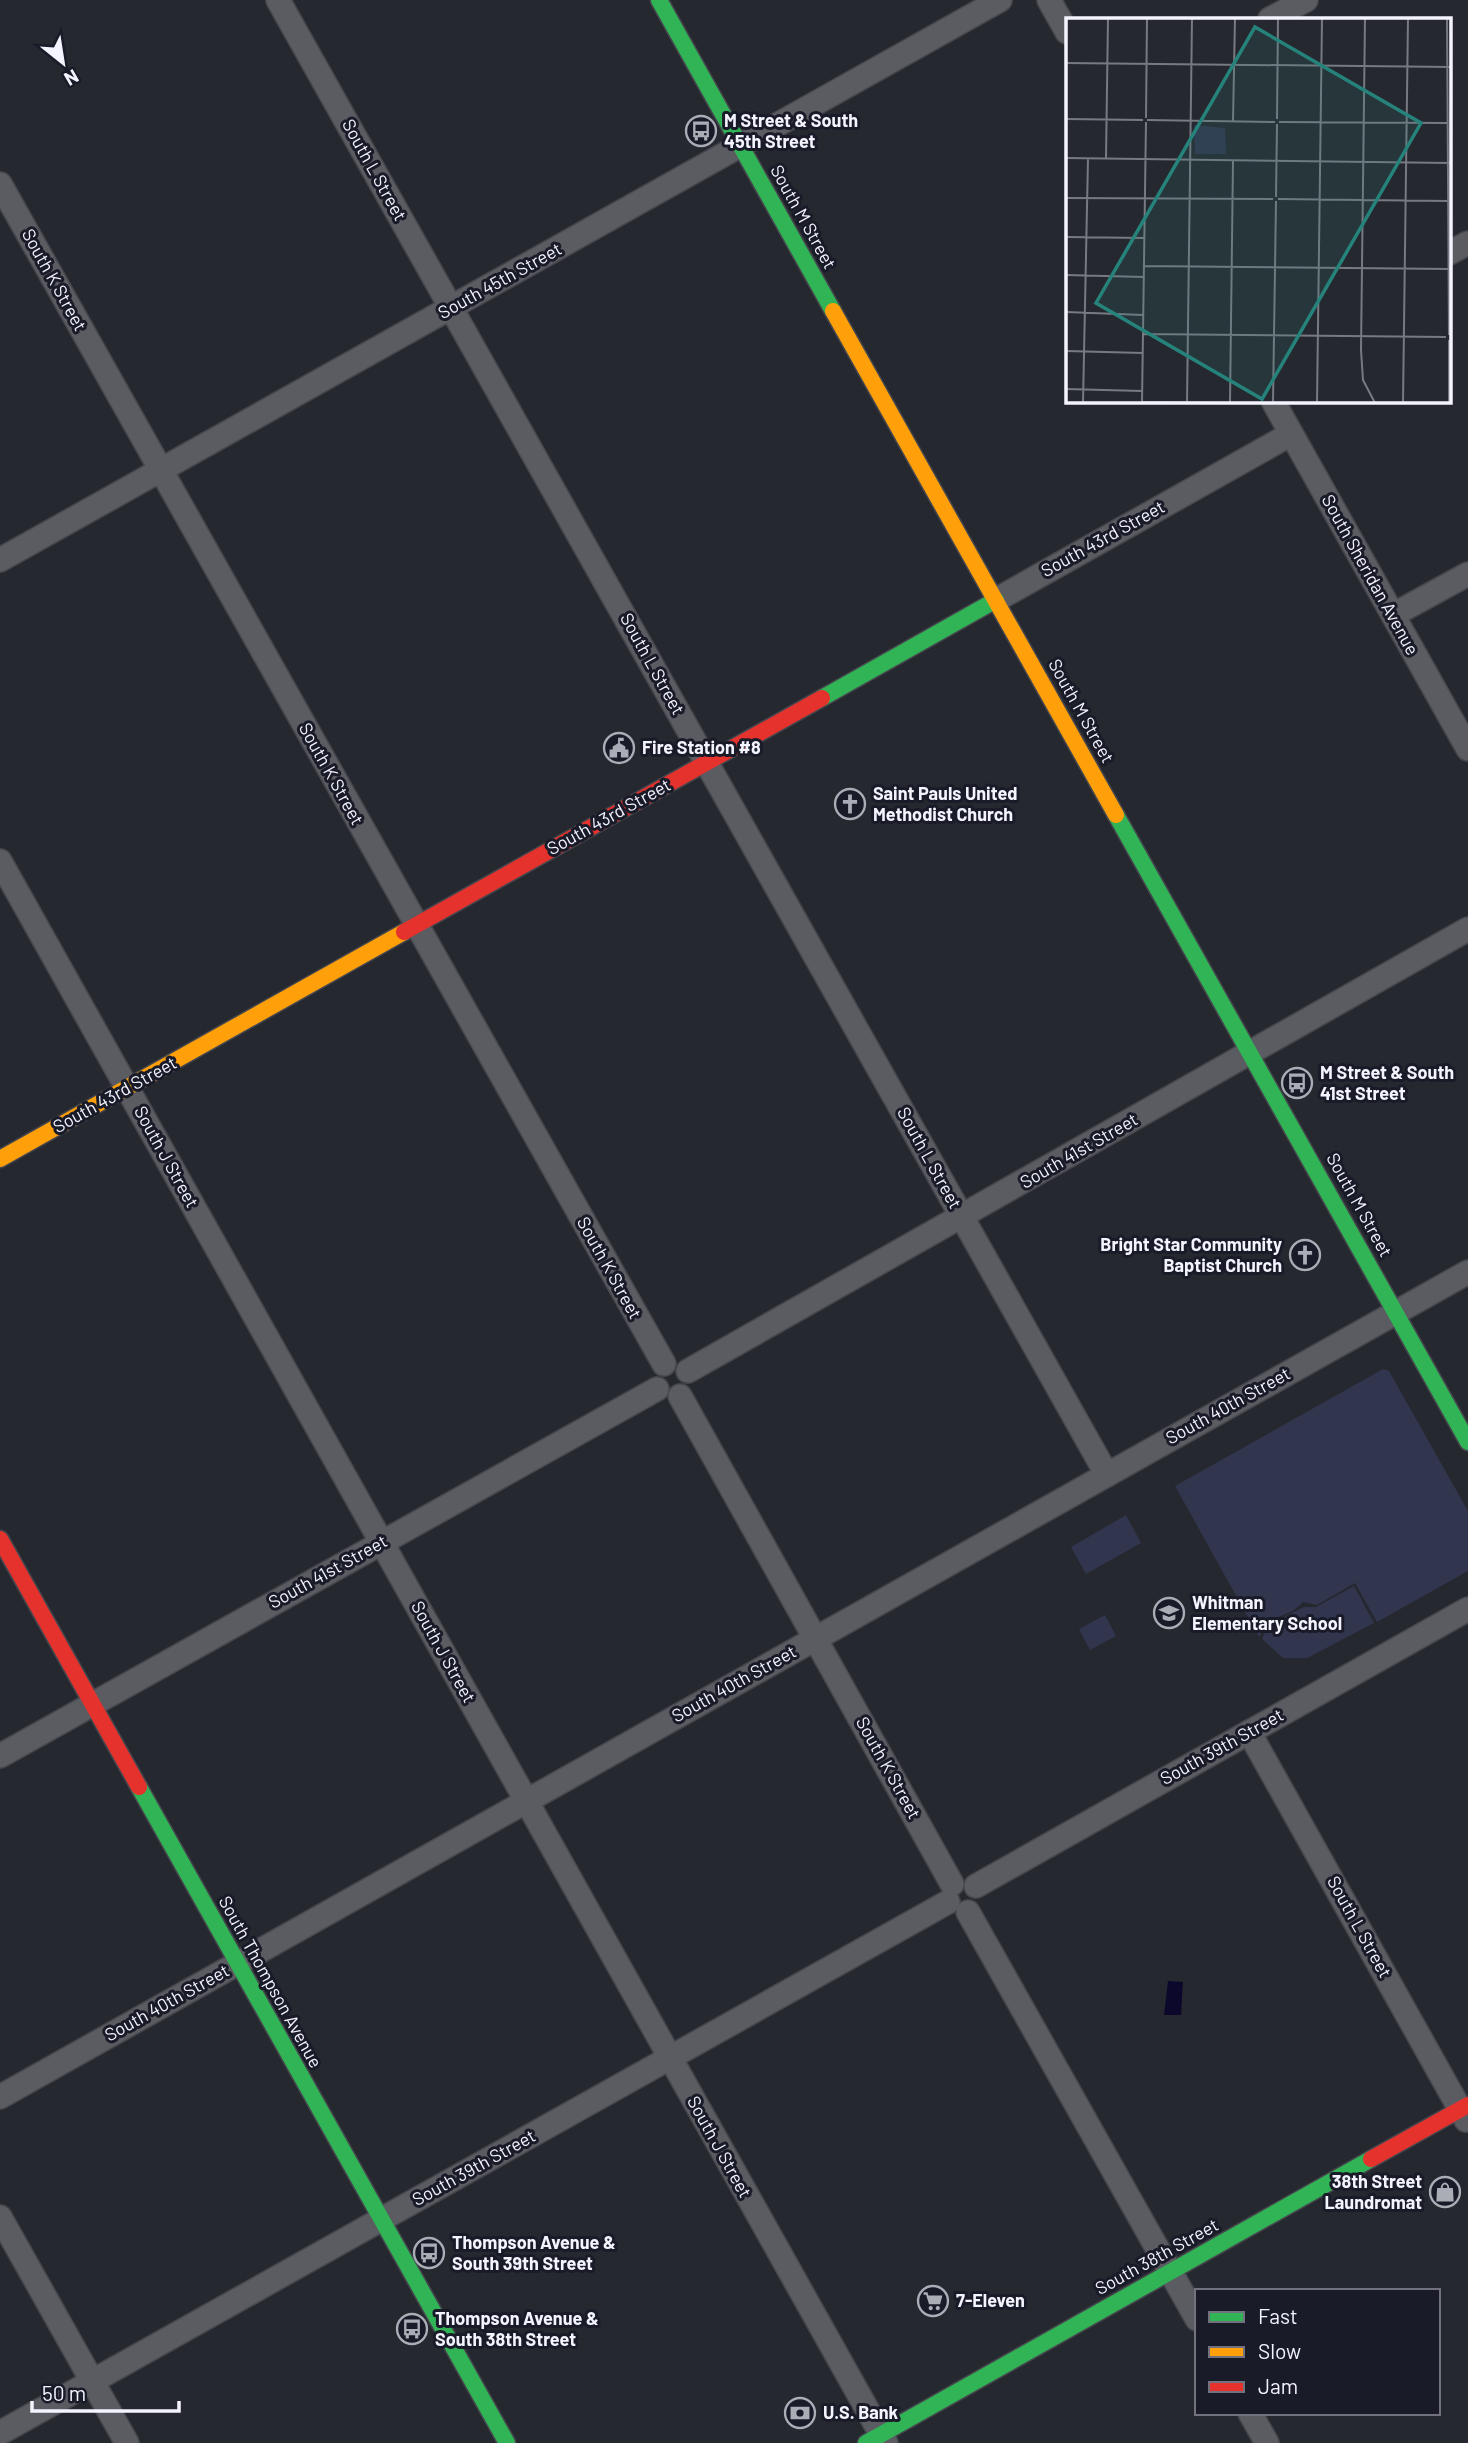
<svg xmlns="http://www.w3.org/2000/svg" width="1468" height="2443" viewBox="0 0 1468 2443" font-family="Barlow,sans-serif">
  <style>
    .green { fill: #31354d }
    .water { fill: #0b082c }
    .lines { fill: none; stroke-linecap: round; stroke-linejoin: round }
    .street-casing { stroke: #45464d; stroke-width: 26 }
    .fast-casing { stroke: #45464d; stroke-width: 19 }
    .slow-casing { stroke: #45464d; stroke-width: 19 }
    .jam-casing { stroke: #45464d; stroke-width: 19 }
    .street { stroke: #5b5c61; stroke-width: 23 }
    .fast { stroke: #30b455; stroke-width: 16 }
    .slow { stroke: #ff9f0a; stroke-width: 16 }
    .jam { stroke: #e5322d; stroke-width: 16 }
    .labels { text-anchor: middle; stroke-width: 6; stroke-linejoin: round; paint-order: stroke }
    .poi-label { font-size: 18px; font-weight: bold; fill: #f3f4fe; stroke: #1a1b29; text-anchor: start }
    .street-label { font-size: 18px; fill: #f3f4fe; stroke: #1a1b29 }
    .inset-road { fill: none; stroke: #787a82; stroke-width: 2 }
    .view { fill: #26837c; fill-opacity: 0.15; stroke: #26837c; stroke-width: 3.5 }
    .inset-edge { fill: none; stroke: #f3f4fe; stroke-width: 3.5 }
  </style>
  <rect width="100%" height="100%" fill="#262830"/>
  <g class="green">
    <path d="M1383,1369l6,2 79,140v60l-91,51 -22,-39 -38,22 -14,-3c-16,18 -29,8 -44,35l-84,-151z"/>
    <path d="M1126,1515l15,28 -55,31 -15,-27z"/>
    <path d="M1354,1586l20,37 -67,35h-24l-21,-19 7,-15 35,-17h12z"/>
    <path d="M1105,1615l11,21 -26,14 -11,-21z"/>
  </g>
  <path class="water" d="M1168,1981l15,1 -2,33h-17z"/>
  <g class="lines">
    <g class="street-casing">
      <g id="street">
        <path d="M278,0l829,1475"/>
        <path d="M1049,0l18,32"/>
        <path d="M1270,19l36,-19"/>
        <path d="M0,184l664,1180"/>
        <path d="M1449,253l19,-10"/>
        <path d="M1273,401l195,348"/>
        <path d="M0,560l1000,-560"/>
        <path d="M996,600l295,-166"/>
        <path d="M1393,615l75,-41"/>
        <path d="M0,861l886,1582"/>
        <path d="M688,1371l780,-442"/>
        <path d="M680,1396l272,488"/>
        <path d="M1249,1732l217,388"/>
        <path d="M0,1756l657,-367"/>
        <path d="M976,1886l492,-277"/>
        <path d="M968,1912l229,407"/>
        <path d="M0,2097l1468,-825"/>
        <path d="M0,2217l127,226"/>
        <path d="M1250,2413l17,30"/>
        <path d="M0,2433l948,-531"/>
      </g>
    </g>
    <g class="fast-casing">
      <g id="fast">
        <path d="M659,0l174,311"/>
        <path d="M822,698l174,-98"/>
        <path d="M1116,815l352,627"/>
        <path d="M139,1787l368,656"/>
        <path d="M866,2443l505,-284"/>
      </g>
    </g>
    <g class="slow-casing">
      <g id="slow">
        <path d="M833,311l283,504"/>
        <path d="M0,1159l404,-227"/>
      </g>
    </g>
    <g class="jam-casing">
      <g id="jam">
        <path d="M404,932l418,-234"/>
        <path d="M0,1539l139,248"/>
        <path d="M1371,2159l97,-54"/>
      </g>
    </g>
    <use href="#street" class="street"/>
    <use href="#fast" class="fast"/>
    <use href="#slow" class="slow"/>
    <use href="#jam" class="jam"/>
  </g>
  <defs>
    <g id="bus-ring" transform="scale(1.575)"><circle r="9.5" fill="#1a1b29" stroke="#abadb6" stroke-width="1.5"/><path d="M-5-6H5V4H4V6H2V4H-2V6H-4V4H-5ZM-3.5-4V0h7V-4ZM-3.5 1.2v1.5H-2V1.2ZM2 1.2v1.5H3.5V1.2Z" fill="#abadb6"/></g>
    <g id="civic-ring" transform="scale(1.575)"><circle r="9.5" fill="#1a1b29" stroke="#abadb6" stroke-width="1.5"/><path d="M-.6-6.5H3V-4.5H.6V-3L4-1V1h2V6H-6V1h2V-1L-.6-3ZM-1.2 2.5V6h2.4V2.5Z" fill="#abadb6"/></g>
    <g id="church-ring" transform="scale(1.575)"><circle r="9.5" fill="#1a1b29" stroke="#abadb6" stroke-width="1.5"/><path d="M-1.2-6h2.4v3.5h3.3v2.4h-3.3V6h-2.4V-.1h-3.3v-2.4h3.3Z" fill="#abadb6"/></g>
    <g id="school-ring" transform="scale(1.575)"><circle r="9.5" fill="#1a1b29" stroke="#abadb6" stroke-width="1.5"/><path d="M0-5L7-2L0 1L-7-2ZM-4 1L0 2.5L4 1V4Q0 6-4 4Z" fill="#abadb6"/></g>
    <g id="shop-ring" transform="scale(1.575)"><circle r="9.5" fill="#1a1b29" stroke="#abadb6" stroke-width="1.5"/><path d="M-5-2.5h2.3a2.7 3.5 0 0 1 5.4 0H5L5.5 6h-11ZM-1.5-2.5h3a1.5 2.3 0 0 0-3 0Z" fill="#abadb6"/></g>
    <g id="supermarket-ring" transform="scale(1.575)"><circle r="9.5" fill="#1a1b29" stroke="#abadb6" stroke-width="1.5"/><path d="M-6-5.5h2.5l.6 2H6L4.5 2H-2.5L-4.4-4H-6ZM-1.5 3.2a1.3 1.3 0 1 0 .1 0ZM3 3.2a1.3 1.3 0 1 0 .1 0Z" fill="#abadb6"/></g>
    <g id="bank-ring" transform="scale(1.575)"><circle r="9.5" fill="#1a1b29" stroke="#abadb6" stroke-width="1.5"/><path d="M-6-4H6V4H-6ZM0-2.3a2.3 2.3 0 1 0 0 4.6a2.3 2.3 0 1 0 0-4.6Z" fill="#abadb6"/></g>
  </defs>
  <g fill-rule="evenodd">
    <use href="#bus-ring" x="701" y="131"/>
    <use href="#civic-ring" x="619" y="748"/>
    <use href="#church-ring" x="850" y="804"/>
    <use href="#bus-ring" x="1297" y="1083"/>
    <use href="#church-ring" x="1305" y="1255"/>
    <use href="#school-ring" x="1169" y="1613"/>
    <use href="#shop-ring" x="1445" y="2192"/>
    <use href="#bus-ring" x="429" y="2253"/>
    <use href="#supermarket-ring" x="933" y="2301"/>
    <use href="#bus-ring" x="412" y="2329"/>
    <use href="#bank-ring" x="800" y="2413"/>
  </g>
  <g class="labels">
    <g class="poi-label">
      <text x="724" y="127">M Street &amp; South<tspan x="724" dy="21">45th Street</tspan></text>
      <text x="642" y="754">Fire Station #8</text>
      <text x="873" y="800">Saint Pauls United<tspan x="873" dy="21">Methodist Church</tspan></text>
      <text x="1320" y="1079">M Street &amp; South<tspan x="1320" dy="21">41st Street</tspan></text>
      <text x="1282" y="1251" text-anchor="end">Bright Star Community<tspan x="1282" dy="21">Baptist Church</tspan></text>
      <text x="1192" y="1609">Whitman<tspan x="1192" dy="21">Elementary School</tspan></text>
      <text x="1422" y="2188" text-anchor="end">38th Street<tspan x="1422" dy="21">Laundromat</tspan></text>
      <text x="452" y="2249">Thompson Avenue &amp;<tspan x="452" dy="21">South 39th Street</tspan></text>
      <text x="956" y="2307">7-Eleven</text>
      <text x="435" y="2325">Thompson Avenue &amp;<tspan x="435" dy="21">South 38th Street</tspan></text>
      <text x="823" y="2419">U.S. Bank</text>
    </g>
    <g class="street-label">
      <text transform="translate(374 170) rotate(61)" y="6">South L Street</text>
      <text transform="translate(803 217) rotate(61)" y="6">South M Street</text>
      <text transform="translate(54 280) rotate(61)" y="6">South K Street</text>
      <text transform="translate(500 281) rotate(-29)" y="6">South 45th Street</text>
      <text transform="translate(1103 539) rotate(-29)" y="6">South 43rd Street</text>
      <text transform="translate(1370 575) rotate(61)" y="6">South Sheridan Avenue</text>
      <text transform="translate(652 664) rotate(61)" y="6">South L Street</text>
      <text transform="translate(1081 711) rotate(61)" y="6">South M Street</text>
      <text transform="translate(331 774) rotate(61)" y="6">South K Street</text>
      <text transform="translate(609 817) rotate(-29)" y="6">South 43rd Street</text>
      <text transform="translate(115 1095) rotate(-29)" y="6">South 43rd Street</text>
      <text transform="translate(1079 1151) rotate(-30)" y="6">South 41st Street</text>
      <text transform="translate(166 1157) rotate(61)" y="6">South J Street</text>
      <text transform="translate(929 1158) rotate(61)" y="6">South L Street</text>
      <text transform="translate(1359 1205) rotate(61)" y="6">South M Street</text>
      <text transform="translate(609 1268) rotate(61)" y="6">South K Street</text>
      <text transform="translate(1228 1406) rotate(-29)" y="6">South 40th Street</text>
      <text transform="translate(328 1572) rotate(-29)" y="6">South 41st Street</text>
      <text transform="translate(443 1652) rotate(61)" y="6">South J Street</text>
      <text transform="translate(734 1684) rotate(-29)" y="6">South 40th Street</text>
      <text transform="translate(1222 1747) rotate(-29)" y="6">South 39th Street</text>
      <text transform="translate(888 1768) rotate(61)" y="6">South K Street</text>
      <text transform="translate(1359 1927) rotate(61)" y="6">South L Street</text>
      <text transform="translate(270 1982) rotate(61)" y="6">South Thompson Avenue</text>
      <text transform="translate(167 2003) rotate(-29)" y="6">South 40th Street</text>
      <text transform="translate(719 2147) rotate(61)" y="6">South J Street</text>
      <text transform="translate(474 2168) rotate(-29)" y="6">South 39th Street</text>
      <text transform="translate(1157 2257) rotate(-29)" y="6">South 38th Street</text>
    </g>
  </g>
  <g transform="translate(1066 18)">
    <rect width="385" height="385" fill="#262830"/>
    <path d="M128,107l31,3 1,26h-31z" fill="#31354d"/>
    <path class="inset-road" d="M299,0l-4,332 2,30 12,23M381,0l2,317M0,45l385,4M80,100l1,-100M0,101l77,1M211,101l1,-101M81,102l128,2M167,103l2,-103M213,104l168,1M0,140l385,5M40,140l2,-140M210,179l1,-73M0,180l207,1M212,181l170,2M0,219l78,1M78,248l307,3M0,257l78,2M0,294l77,3M77,316l303,3M383,322v63M0,333l77,2M0,371l76,2M76,384l87,1M17,385l5,-245M76,385l4,-281M121,385l5,-385M164,385l3,-243M207,385l3,-202M251,385l5,-385M337,385l5,-385"/>
    <path class="view" d="M189,9l166,96 -159,276 -166,-96z"/>
    <rect width="385" height="385" class="inset-edge"/>
  </g>
  <rect x="1195" y="2289" width="245" height="126" fill="#1a1b29" stroke="#71727e" stroke-width="2"/>
  <rect x="1209" y="2312" width="35" height="10" fill="#30b455" stroke="#71727e" stroke-width="2"/>
  <text x="1258" y="2324" font-size="21" fill="#f3f4fe">Fast</text>
  <rect x="1209" y="2347" width="35" height="10" fill="#ff9f0a" stroke="#71727e" stroke-width="2"/>
  <text x="1258" y="2359" font-size="21" fill="#f3f4fe">Slow</text>
  <rect x="1209" y="2382" width="35" height="10" fill="#e5322d" stroke="#71727e" stroke-width="2"/>
  <text x="1258" y="2394" font-size="21" fill="#f3f4fe">Jam</text>
  <g transform="translate(63 63) rotate(150)" stroke="#1a1b29" stroke-width="5" paint-order="stroke">
  <path d="M0-5L12 26L0 18L-12 26Z" fill="#f3f4fe"/>
  <text y="-10" font-size="19" font-weight="bold" text-anchor="middle" fill="#f3f4fe">N</text>
  </g>
  <path d="M32 2401v10h147v-10" fill="none" stroke="#f3f4fe" stroke-width="3.5"/>
  <text x="42" y="2401" font-size="21" fill="#f3f4fe" stroke="#1a1b29" stroke-width="5" paint-order="stroke">50 m</text>
</svg>
